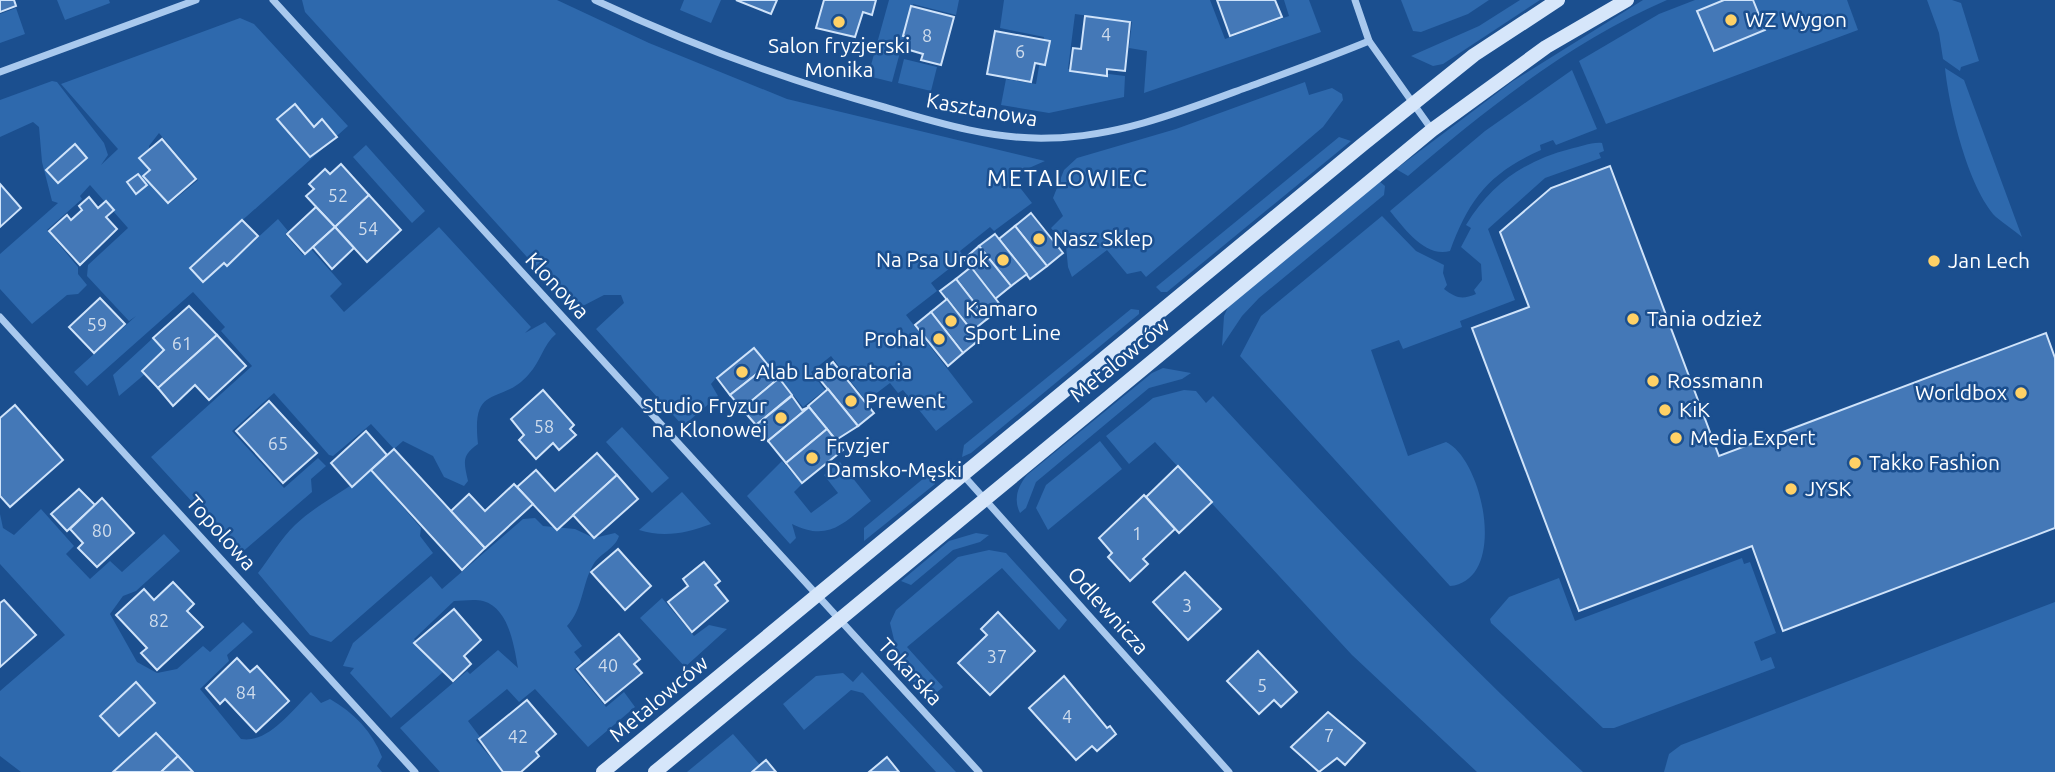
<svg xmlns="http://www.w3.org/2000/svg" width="2055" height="772" viewBox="0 0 2055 772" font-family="Ubuntu,sans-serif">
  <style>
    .green { fill: #2e69ad; fill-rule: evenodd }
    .building { fill: #4478b7; stroke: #cfe3fa; stroke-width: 2 }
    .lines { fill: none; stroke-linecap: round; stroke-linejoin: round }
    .street { stroke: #a9c9ee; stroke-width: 7 }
    .secondary { stroke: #d6e6fa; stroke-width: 14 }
    .poi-dot { fill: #ffd166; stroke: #1b4f8f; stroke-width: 2.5 }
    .labels { text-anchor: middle; stroke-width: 5; stroke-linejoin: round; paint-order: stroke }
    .number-label { font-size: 18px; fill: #d0dded }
    .poi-label { font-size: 21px; fill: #fff; stroke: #1b4f8f; text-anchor: start }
    .street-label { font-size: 21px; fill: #fff; stroke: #1b4f8f }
    .neighbourhood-label { font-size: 23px; letter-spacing: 2px; fill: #fff; stroke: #1b4f8f }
  </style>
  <rect width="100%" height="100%" fill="#1b4f8f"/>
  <g class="green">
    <path d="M57,0h52l1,3 -45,17z"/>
    <path d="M302,0h255l92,43 138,56 258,62 -34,15 21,27 -38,28 -4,-4 -30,24 4,6 -33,26 6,8 -31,24 67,87 -37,29 -33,-41 -5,3 -8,-10 -24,18 -35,-45 -20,16 14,18 -22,17 -49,-60 -38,31 -5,6 7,12 -35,30 -87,-97 28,-26 -3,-8h-17l-29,15 -270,-298z"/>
    <path d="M684,0h37l-10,23 -31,-13z"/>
    <path d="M889,0h70l-3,15 -43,-11 -21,78 -24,-6z"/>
    <path d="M1004,0h206l15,39 64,-23 -5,-16h25l12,32 -177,61 3,-42 -18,-3 3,-26 -57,-8 -7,55 57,7 -1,21 -75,16 -48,-8 5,-26 30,5 8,-47 -44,-9z"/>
    <path d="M1401,0h88l-21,14 -47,18 -8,-1z"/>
    <path d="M1520,0h20l-97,64 -10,2 -22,-10 68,-30z"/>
    <path d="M1643,0h24c-95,41 -181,109 -259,176l-12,-7 117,-88z"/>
    <path d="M1695,0h152l11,30 -252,94 -27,-63 80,-47z"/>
    <path d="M1927,0h25l9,3 18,58 -18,6 -1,4 -17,-12 -4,-26z"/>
    <path d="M16,8l9,26 -25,9v-29z"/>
    <path d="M240,18l14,6 94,102 -158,141 13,15 21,-19 3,3 51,-47 10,12 -3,3 18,21 8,-6 31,35 -12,12 14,16 95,-85 92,100 -6,6 20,-11 11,12c-13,11 -15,27 -27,40 -28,33 -58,7 -51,70 -17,12 -14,18 -10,37l-4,5 -20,-9 -11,-21 -30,-15 -9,8 -23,-25 -38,32 -4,-1 -55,-62 -42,38 52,57 34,-30 8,8 -15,13 1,13 -72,62 -89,-97 101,-91 -31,-35 4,-4 -32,-35 -106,94 -13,-14 62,-56 -7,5 -42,-45 1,-11 40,-37 -38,-43 -10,11 2,3 -35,31 31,37v7l9,11 -9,9 -11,1 -35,29 -32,-35v-35l58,-51 -6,-2 -10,-39 -3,-35 -6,-5 -33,15v-37l52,-19 5,1 47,61 4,12 -7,10 17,-16 -57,-65zM159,133l39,47 -29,24 -14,-15 -6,-43z"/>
    <path d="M904,59l33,8 -6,24 -33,-8z"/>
    <path d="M1945,68l19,12 58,157c-8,-7 -18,-13 -26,-20 -28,-29 -47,-110 -51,-149z"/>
    <path d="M1572,70l25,59 -41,16 -3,-5 -13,5 1,5c-52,23 -72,49 -91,101 -25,7 -46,-23 -60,-40l95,-80z"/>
    <path d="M1305,82l4,13 23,-7 10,6 1,6 -20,27 -177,150 -5,-6 -14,3 -20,-24 -35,27 -4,-10 -2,-21 -15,-18 12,-12 -10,-18 11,-28 13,-12 99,-29z"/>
    <path d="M1339,137l12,4 -184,151h-6l-5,-5z"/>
    <path d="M1602,143l2,8 -5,2 2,5 -56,20 -57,51 27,71 -55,21 2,6 -59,22 -4,-9 -28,10 37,106 38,-14c37,17 63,138 4,144l-210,-230 21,-40 121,-100 34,35 28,14 -1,8 4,12 -3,4c12,9 18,11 32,5l-2,-4 8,-10 -1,-16 -20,-17 10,-19 -5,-3c25,-41 58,-64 104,-76 10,-2 21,-7 32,-6z"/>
    <path d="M366,145l59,66 -13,12 -59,-66z"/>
    <path d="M1379,181l6,5 -1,9 -125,103 -17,18 -20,30 2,-30 4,-9z"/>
    <path d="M1131,309l8,1v4l-168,139 -9,4 2,-12z"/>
    <path d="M153,338l11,12 -22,21 3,3 -26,22 -6,-21z"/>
    <path d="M1163,368l28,5 -9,6 -33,9 -113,94 -10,26 -6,5c-7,-14 -2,-27 7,-38l125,-102z"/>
    <path d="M1184,390l12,1 10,12 7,-7c120,130 241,256 370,376h-106l-125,-117 -197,-213 -26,22 -23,-28 47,-38z"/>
    <path d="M622,427l47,51 -17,15 -46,-51z"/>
    <path d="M1100,441l22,28 -74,61 -12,-22 10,-23z"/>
    <path d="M782,461l20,23 -8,8 17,21 27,-20 -14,-18 16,-13 31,39c-28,23 -43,41 -79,23l4,14 -6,6 -43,-48z"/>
    <path d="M371,470l50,58 -1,8 13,17 -102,89 -21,-7 -52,-62c12,-15 23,-35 37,-48 23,-22 52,-34 76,-55z"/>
    <path d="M930,473h4l1,11 -71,57v-13z"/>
    <path d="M682,492l29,32c-24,9 -47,14 -72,6z"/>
    <path d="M41,509l33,37 -8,8 24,25 20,-18 12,11 42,-38 16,17 -44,40 -13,5 -13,18 27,48 20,11 20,-4 26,-23 7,6 33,-30 10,10 -26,23 2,6 -29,28 41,50c27,5 51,-29 70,-47l10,11 9,-4c24,14 42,32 52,58l-5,9 5,6h-361l-21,-16v-65l65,-56 -65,-71v-50l3,14 11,7z"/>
    <path d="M535,518l8,8 32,3 19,9 21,-5 4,3c-4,13 -19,17 -26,29 -11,19 -10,44 -26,61l15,20 -8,6 8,10 -8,7 32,38 18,-15 11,15 -47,40 -53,-58 -16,13 -12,-13 -39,32 12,16 -4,3 27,32h-63l-40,-44 67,-57 3,3 28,-24 20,18c-4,-22 -9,-60 -35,-67 -9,-2 -21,0 -29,0l-40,38 29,33 -52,46 -41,-45 4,-5 -11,-2 10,-23 78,-67 11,13 81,-70z"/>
    <path d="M976,533l13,2 -9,7 -27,8 -42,35 -10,-4 48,-40z"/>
    <path d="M989,550l17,3 61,67 -8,10 -57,-62 -95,79 36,40 -14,12 -42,-47 8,-8 -5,-21 6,-13 62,-53z"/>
    <path d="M1742,558l2,6 6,-2 26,71 -22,9 7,19 10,-4 4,11 -161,60h-11l-112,-105 -1,-4 19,-22 50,-19 16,43z"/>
    <path d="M662,598l32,38 15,-11 18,4 -42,38 -45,-49z"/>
    <path d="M2055,602v170h-391l5,-18 12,-9z"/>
    <path d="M862,672l94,100h-20l-73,-79 -12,-3 -47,40 -21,-26 33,-28 27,-3 10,9z"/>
    <path d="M733,734l27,31 -8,7h-65z"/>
  </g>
  <g class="building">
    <path d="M0,0h14l2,6 -16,6z"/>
    <path d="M736,0h41l-6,14z"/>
    <path d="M824,0h52l-4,15 -9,-3 -8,25 -39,-9z"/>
    <path d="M1217,0h58l7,17 -52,19z"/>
    <path d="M1724,0h29l12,30 -51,21 -17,-40z"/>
    <path d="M911,6l43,11 -13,48 -20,-5 2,-6 -17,-5 3,-12 -6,-1z"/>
    <path d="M1085,16l45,6 -5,49 -18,-2v7l-37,-5 3,-23 8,1z"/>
    <path d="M995,31l55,10 -5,24 -10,-2 -4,19 -44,-8z"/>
    <path d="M295,104l19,23 8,-8 15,18 -27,20 -33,-38z"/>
    <path d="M162,139l34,40 -28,24 -25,-27 7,-6 -11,-12z"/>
    <path d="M75,144l12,14 -29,25 -12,-13z"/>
    <path d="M341,164l28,31 -34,32 -29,-31 8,-7 -5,-5 16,-15 5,5z"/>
    <path d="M1610,166l109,290 327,-123 9,25v170l-272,103 -31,-85 -173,65 -107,-283 57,-21 -29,-75 51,-44z"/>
    <path d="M138,174l9,11 -11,9 -9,-12z"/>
    <path d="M0,184l21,24 -21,19z"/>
    <path d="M369,195l32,35 -34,32 -32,-35z"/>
    <path d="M89,197l9,11 8,-7 8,9 -8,7 11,12 -37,36 -31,-34 18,-16 4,5 11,-10 -3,-4z"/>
    <path d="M316,207l19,20 -30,27 -18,-20z"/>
    <path d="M1031,213l32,40 -16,13 -32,-40z"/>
    <path d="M242,220l16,16 -31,30 -3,-3 -21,19 -13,-14z"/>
    <path d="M1015,226l32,40 -17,13 -31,-40z"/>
    <path d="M335,227l19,21 -22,21 -19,-22z"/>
    <path d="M995,234l32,40 -16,12 -32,-40z"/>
    <path d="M979,246l32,40 -16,13 -31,-40z"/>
    <path d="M971,267l31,40 -15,12 -31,-40z"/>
    <path d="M956,279l31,40 -15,12 -32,-40z"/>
    <path d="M100,298l25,26 -31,29 -25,-26z"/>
    <path d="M947,299l32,41 -16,13 -32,-41z"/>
    <path d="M189,306l28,29 -59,53 -16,-17 22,-21 -11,-12z"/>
    <path d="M931,312l32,41 -15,13 -33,-41z"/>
    <path d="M217,335l29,31 -37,34 -14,-15 -22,21 -15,-18z"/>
    <path d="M754,348l14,17 -38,30 -13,-17z"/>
    <path d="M833,362l41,51 -16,13 -42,-51z"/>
    <path d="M768,365l11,13 -37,31 -12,-14z"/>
    <path d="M779,378l13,17 -36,30 -14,-16z"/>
    <path d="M828,389l30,37 -22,14 -28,-34z"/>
    <path d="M543,390l31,35 -4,4 6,6 -17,15 -6,-7 -17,16 -17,-19 5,-5 -13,-16z"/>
    <path d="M792,396l10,14 7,-3 -41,34 -12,-16z"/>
    <path d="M269,401l48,52 -34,30 -47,-52z"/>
    <path d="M15,405l48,55 -53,47 -10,-11v-78z"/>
    <path d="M809,407l18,22 -41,34 -18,-22z"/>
    <path d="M827,429l16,21 -41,33 -16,-20z"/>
    <path d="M366,431l21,24 -35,32 -21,-24z"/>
    <path d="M394,449l91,99 -23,22 -91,-100z"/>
    <path d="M597,453l20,22 -60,55 -40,-43 19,-17 19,21z"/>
    <path d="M1178,466l34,36 -33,31 -33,-36z"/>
    <path d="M617,475l21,24 -44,39 -21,-23z"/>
    <path d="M514,484l19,20 -48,44 -34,-37 18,-17 16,17z"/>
    <path d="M79,489l16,16 -28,26 -16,-17z"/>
    <path d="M1144,495l31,34 -32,30 5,5 -18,17 -22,-24 4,-4 -13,-15z"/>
    <path d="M102,498l32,35 -37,34 -19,-19 5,-5 -13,-14z"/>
    <path d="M618,549l33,37 -26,24 -34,-38z"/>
    <path d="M704,562l16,19 -5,4 13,16 -36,31 -24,-30 20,-16 -5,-7z"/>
    <path d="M1185,572l36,37 -33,31 -35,-38z"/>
    <path d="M173,582l21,22 -7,7 16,16 -46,43 -16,-17 6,-5 -31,-33 28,-26 10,11z"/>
    <path d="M4,600l32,35 -36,32v-64z"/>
    <path d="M454,609l27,31 -17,16 7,8 -18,17 -39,-38z"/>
    <path d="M998,612l37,39 -45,44 -32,-32 29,-28 -6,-6z"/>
    <path d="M619,634l21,25 -6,5 8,9 -37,30 -28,-34z"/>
    <path d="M1258,651l39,41 -16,15 -7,-7 -15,14 -32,-33z"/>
    <path d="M237,658l13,14 7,-6 32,35 -33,31 -31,-33 -5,5 -14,-16z"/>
    <path d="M1064,676l43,52 3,-2 6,8 -19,17 -5,-5 -16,14 -47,-52z"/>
    <path d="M136,682l19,21 -36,33 -19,-20z"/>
    <path d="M527,700l29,34 -20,18 3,4 -18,16h-18l-24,-33z"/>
    <path d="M1328,712l37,31 -20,22 -8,-7 -18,14 -28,-25z"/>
    <path d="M156,733l22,23 -17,16h-48z"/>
    <path d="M178,756l15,16h-32z"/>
    <path d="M887,757l12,15h-30z"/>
    <path d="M766,760l10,12h-24l8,-7z"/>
  </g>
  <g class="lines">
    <g class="street">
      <path d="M273,0l706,772"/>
      <path d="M595,0c96,45 187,79 289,107 54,16 109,33 166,31 67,-1 133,-27 195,-50 41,-15 83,-30 124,-47"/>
      <path d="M1355,0l14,41 63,89"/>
      <path d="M0,72l196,-72"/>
      <path d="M0,317l415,455"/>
      <path d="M963,475l266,297"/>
    </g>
    <g class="secondary">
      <path d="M603,772l759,-627 112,-90 84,-55"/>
      <path d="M655,772l777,-642 114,-83 81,-47"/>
    </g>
  </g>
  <g class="poi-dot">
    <circle cx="1731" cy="20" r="7"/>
    <circle cx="839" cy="22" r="7"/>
    <circle cx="1039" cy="239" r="7"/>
    <circle cx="1003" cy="260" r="7"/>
    <circle cx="1934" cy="261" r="7"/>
    <circle cx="1633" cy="319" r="7"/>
    <circle cx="951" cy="321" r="7"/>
    <circle cx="939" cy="339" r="7"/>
    <circle cx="742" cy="372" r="7"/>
    <circle cx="1653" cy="381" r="7"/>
    <circle cx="2021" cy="393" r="7"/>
    <circle cx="851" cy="401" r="7"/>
    <circle cx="1665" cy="410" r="7"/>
    <circle cx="781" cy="418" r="7"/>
    <circle cx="1676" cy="438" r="7"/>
    <circle cx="812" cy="458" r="7"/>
    <circle cx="1855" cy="463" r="7"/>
    <circle cx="1791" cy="489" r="7"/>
  </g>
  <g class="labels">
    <g class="number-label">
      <text x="1106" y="41">4</text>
      <text x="927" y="42">8</text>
      <text x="1020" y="58">6</text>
      <text x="338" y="202">52</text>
      <text x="368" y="235">54</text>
      <text x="97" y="331">59</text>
      <text x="182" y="350">61</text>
      <text x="544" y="433">58</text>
      <text x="278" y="450">65</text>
      <text x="102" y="537">80</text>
      <text x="1137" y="540">1</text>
      <text x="1187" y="612">3</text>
      <text x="159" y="627">82</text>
      <text x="997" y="663">37</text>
      <text x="608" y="672">40</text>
      <text x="1262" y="692">5</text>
      <text x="246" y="699">84</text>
      <text x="1067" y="723">4</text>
      <text x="1329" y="742">7</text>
      <text x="518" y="743">42</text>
    </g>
    <g class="poi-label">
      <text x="1745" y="27">WZ Wygon</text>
      <text x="839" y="53" text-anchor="middle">Salon fryzjerski<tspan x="839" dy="24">Monika</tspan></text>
      <text x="1053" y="246">Nasz Sklep</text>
      <text x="989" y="267" text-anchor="end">Na Psa Urok</text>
      <text x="1948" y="268">Jan Lech</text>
      <text x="965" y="316">Kamaro<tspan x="965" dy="24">Sport Line</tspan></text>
      <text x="1647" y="326">Tania odzież</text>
      <text x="925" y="346" text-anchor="end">Prohal</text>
      <text x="756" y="379">Alab Laboratoria</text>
      <text x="1667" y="388">Rossmann</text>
      <text x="2007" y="400" text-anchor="end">Worldbox</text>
      <text x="865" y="408">Prewent</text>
      <text x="767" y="413" text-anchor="end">Studio Fryzur<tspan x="767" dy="24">na Klonowej</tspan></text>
      <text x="1679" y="417">KiK</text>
      <text x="1690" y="445">Media Expert</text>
      <text x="826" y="453">Fryzjer<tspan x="826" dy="24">Damsko-Męski</tspan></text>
      <text x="1869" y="470">Takko Fashion</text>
      <text x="1805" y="496">JYSK</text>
    </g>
    <g class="street-label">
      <text transform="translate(982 110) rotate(10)" y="7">Kasztanowa</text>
      <text transform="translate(557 286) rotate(47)" y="7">Klonowa</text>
      <text transform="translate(1120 360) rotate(-39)" y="7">Metalowców</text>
      <text transform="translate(221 533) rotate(48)" y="7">Topolowa</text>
      <text transform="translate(1108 611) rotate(48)" y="7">Odlewnicza</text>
      <text transform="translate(910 672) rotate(47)" y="7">Tokarska</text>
      <text transform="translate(659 699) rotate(-40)" y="7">Metalowców</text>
    </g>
    <g class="neighbourhood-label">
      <text x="1068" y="186">METALOWIEC</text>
    </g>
  </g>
</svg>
